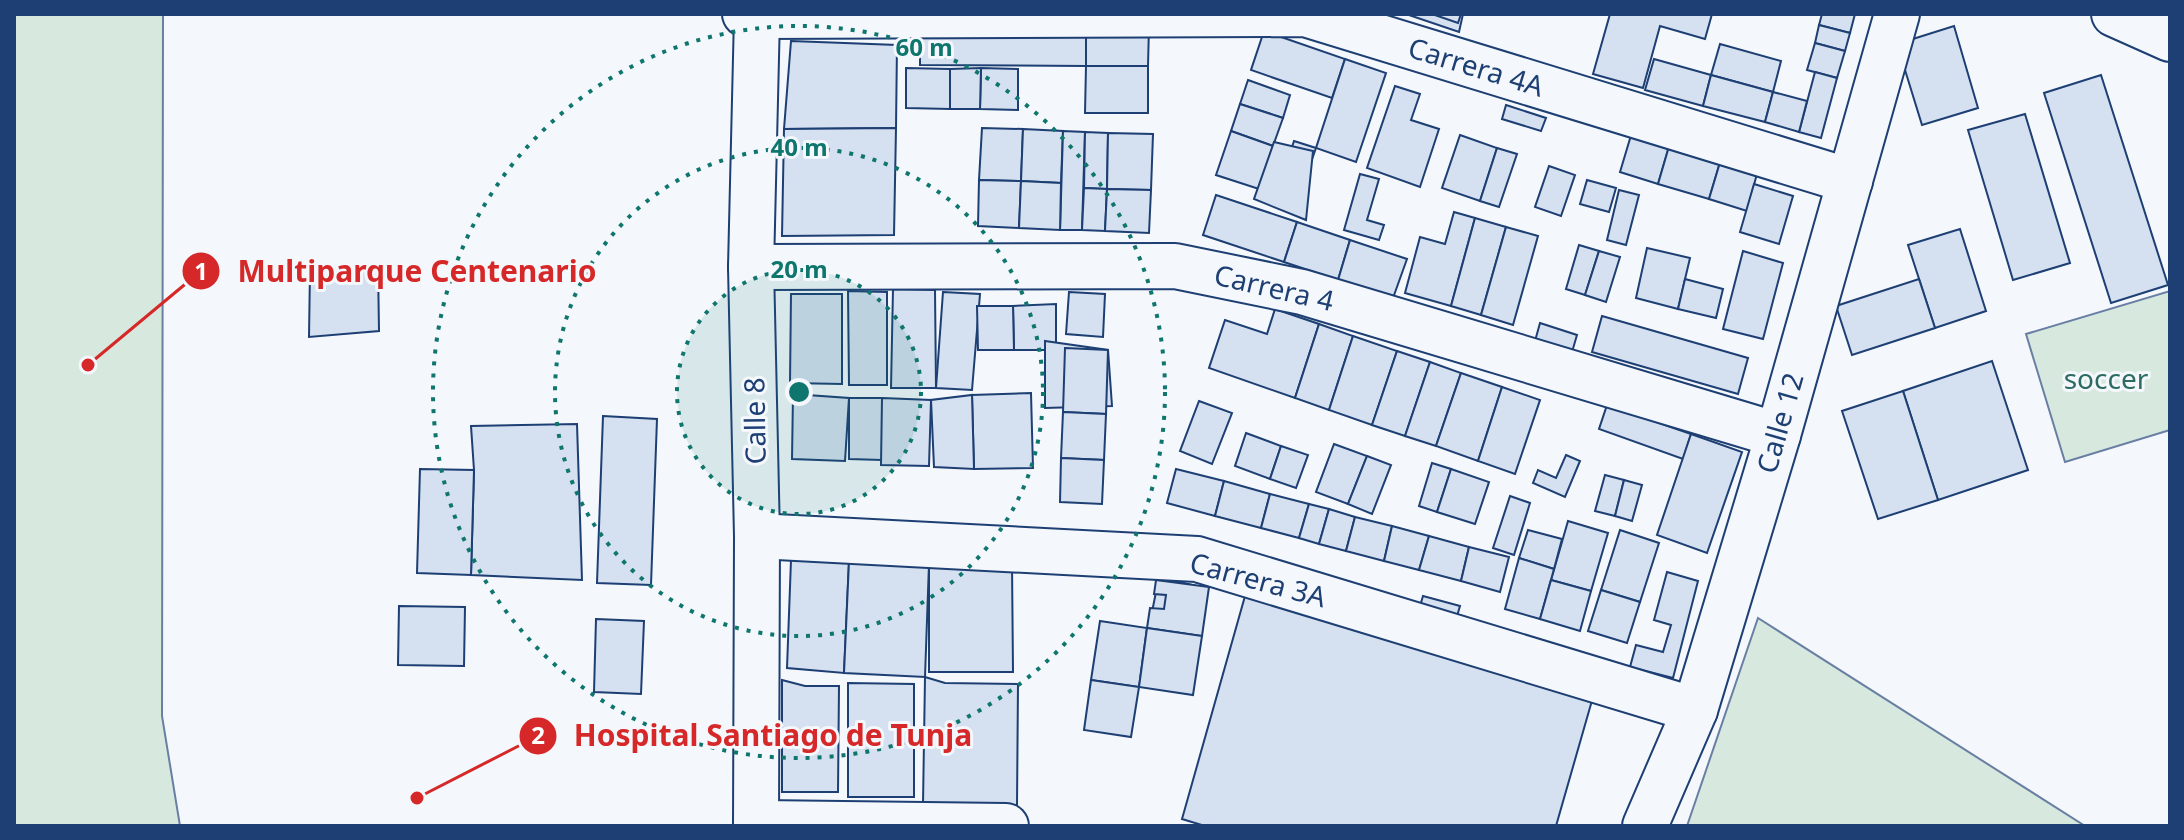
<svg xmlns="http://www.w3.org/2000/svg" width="2184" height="840" viewBox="0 0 2184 840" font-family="'Noto Sans',sans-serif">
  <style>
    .green { fill: #d7e8df; stroke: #687fa3; stroke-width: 2 }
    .building { fill: #d5e0f0; stroke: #1d3f73; stroke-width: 2 }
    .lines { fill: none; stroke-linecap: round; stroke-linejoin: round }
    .minor-casing { stroke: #1d3f73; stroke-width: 48 }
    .minor { stroke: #f4f7fb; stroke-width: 44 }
    .ring { fill: none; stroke: #0f766e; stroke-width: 4; stroke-dasharray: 4 8 }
    .labels { text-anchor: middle; stroke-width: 6; stroke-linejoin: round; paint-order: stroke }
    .street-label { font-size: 28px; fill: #1d3f73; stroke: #f4f7fb }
    .park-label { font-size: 28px; fill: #2c6c60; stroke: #f4f7fb }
    .centre { fill: #0f766e; stroke: #f4f7fb; stroke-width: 4 }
    .ring-label { font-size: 24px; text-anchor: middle; font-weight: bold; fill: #0f766e; stroke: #f4f7fb; stroke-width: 6; stroke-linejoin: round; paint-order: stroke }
    .leader { fill: none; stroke: #d62828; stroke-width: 3 }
    .callout-dot { fill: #d62828; stroke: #f4f7fb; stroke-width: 3 }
    .mark-label { font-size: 24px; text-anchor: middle; font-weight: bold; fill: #fff }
    .callout-label { font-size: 30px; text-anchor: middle; font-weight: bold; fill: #d62828; stroke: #f4f7fb; stroke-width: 6; stroke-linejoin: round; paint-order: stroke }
  </style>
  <rect width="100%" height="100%" fill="#f4f7fb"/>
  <g class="green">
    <path d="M14,14h149l-1,702 18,110h-166z"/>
    <path d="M2170,291v139l-105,32 -39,-128z"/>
    <path d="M1758,618l327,208h-398z"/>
  </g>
  <g class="building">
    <path d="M1406,14h57l-4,18z"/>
    <path d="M1432,14h29l-3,9z"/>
    <path d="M1610,14h102l-7,25 -45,-13 -17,62 -50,-14z"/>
    <path d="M1822,14h33l-5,19 -31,-8z"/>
    <path d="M1819,25l31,8 -5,18 -30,-8z"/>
    <path d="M920,26h166v40l-166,-1z"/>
    <path d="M1086,26h63l-1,40h-62z"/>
    <path d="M1954,26l24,82 -56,17 -25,-81z"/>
    <path d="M1264,31l81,28 -13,39 -81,-28z"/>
    <path d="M791,41l106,4 -1,83 -112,1z"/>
    <path d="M1815,43l30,8 -8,27 -30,-8z"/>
    <path d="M1720,44l61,17 -8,31 -62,-17z"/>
    <path d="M1345,59l41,14 -30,89 -40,-14z"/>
    <path d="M1654,59l57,16 -8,31 -58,-16z"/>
    <path d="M1086,66h62v47h-63z"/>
    <path d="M906,68l44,1v40l-44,-1z"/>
    <path d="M981,68l37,1v41l-38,-1z"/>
    <path d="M981,68l-1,41h-30v-40z"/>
    <path d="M1815,72l22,6 -16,60 -22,-6z"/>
    <path d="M1711,75l62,17 -8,30 -62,-16z"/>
    <path d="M2101,75l67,210 -57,18 -67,-210z"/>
    <path d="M1248,80l42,15 -7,23 -43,-14z"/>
    <path d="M1395,86l25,8 -9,26 28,9 -19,58 -53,-19z"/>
    <path d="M1773,92l34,9 -8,31 -34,-10z"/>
    <path d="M1240,104l43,14 -10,28 -42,-15z"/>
    <path d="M1506,105l40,13 -5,13 -39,-12z"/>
    <path d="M2025,114l45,149 -57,17 -45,-150z"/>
    <path d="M896,128l-2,107 -112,1 2,-107z"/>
    <path d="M982,128l41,1 -2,52 -42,-1z"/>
    <path d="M1023,129l40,2 -2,52 -40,-2z"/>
    <path d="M1063,131l22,1 -3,98h-22z"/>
    <path d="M1231,131l42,15 -14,43 -43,-14z"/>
    <path d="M1085,132l23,1 -1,56 -23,-1z"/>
    <path d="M1632,132l38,11 -12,41 -38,-12z"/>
    <path d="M1108,133l45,1 -2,56 -44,-1z"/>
    <path d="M1460,135l37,13 -17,53 -38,-13z"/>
    <path d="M1294,141l22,7 -20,57 -21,-7z"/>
    <path d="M1274,142l39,9 -7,69 -52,-21z"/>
    <path d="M1670,143l51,16 -12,40 -51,-15z"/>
    <path d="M1497,148l20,6 -18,53 -19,-6z"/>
    <path d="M1721,159l37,11 -11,41 -38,-12z"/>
    <path d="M1549,166l26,9 -14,41 -26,-9z"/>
    <path d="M1360,174l19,5 -12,41 17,5 -5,15 -35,-10z"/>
    <path d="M979,180l42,1 -2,47 -41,-2z"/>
    <path d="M1587,180l29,8 -7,24 -29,-8z"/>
    <path d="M1021,181l40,2 -1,47 -41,-2z"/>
    <path d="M1754,184l39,12 -14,48 -39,-12z"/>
    <path d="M1084,188l23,1 -2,42 -23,-1z"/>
    <path d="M1107,189l44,1 -2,43 -44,-2z"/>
    <path d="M1619,190l20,5 -13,50 -19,-5z"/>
    <path d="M1216,195l81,27 -13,40 -81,-27z"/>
    <path d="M1454,212l21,6 -24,88 -46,-13 15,-56 25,7z"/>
    <path d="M1475,218l31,9 -25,88 -30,-9z"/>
    <path d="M1297,222l53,18 -12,40 -54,-18z"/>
    <path d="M1506,227l32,9 -25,89 -32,-10z"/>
    <path d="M1960,229l26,82 -51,17 -27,-83z"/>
    <path d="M1350,240l57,19 -14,39 -55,-18z"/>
    <path d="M1579,245l20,6 -14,44 -19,-6z"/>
    <path d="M1647,248l43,10 -12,51 -42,-11z"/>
    <path d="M1599,251l21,6 -14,45 -21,-7z"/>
    <path d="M1743,251l40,12 -20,76 -40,-10z"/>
    <path d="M378,266l1,65 -70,6 1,-67z"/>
    <path d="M1685,279l38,10 -7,29 -38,-9z"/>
    <path d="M1919,279l16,49 -83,27 -16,-49z"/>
    <path d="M893,289l42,1 1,98h-45z"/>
    <path d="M848,291l39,1v93h-38z"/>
    <path d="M943,292l37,2 -8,96 -36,-2z"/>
    <path d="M1069,292l36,2 -2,43 -37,-3z"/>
    <path d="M791,294h51v90l-52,-1z"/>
    <path d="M1056,304v46h-42l-1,-44z"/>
    <path d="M977,306h36l1,44h-36z"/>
    <path d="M1275,309l44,15 -24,74 -86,-30 16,-48 42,14z"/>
    <path d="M1602,316l146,42 -10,36 -146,-42z"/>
    <path d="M1540,323l37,12 -5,17 -37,-11z"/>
    <path d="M1319,324l34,12 -24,74 -34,-12z"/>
    <path d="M1353,336l44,15 -25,74 -43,-15z"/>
    <path d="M1045,341l63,9 4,56 -67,2z"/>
    <path d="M1065,348l43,2 -2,64 -43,-2z"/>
    <path d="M1397,351l33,11 -25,74 -33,-11z"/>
    <path d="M1992,361l36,109 -90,30 -35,-109z"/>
    <path d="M1430,362l31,11 -25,73 -31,-10z"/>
    <path d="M1461,373l41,14 -24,74 -42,-15z"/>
    <path d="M1502,387l38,13 -25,74 -37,-13z"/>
    <path d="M1903,391l35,109 -60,19 -36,-108z"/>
    <path d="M1031,393l2,75 -59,1 -2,-74z"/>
    <path d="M793,394l56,4 -4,63 -53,-2z"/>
    <path d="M972,395l2,74 -40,-2 -3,-67z"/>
    <path d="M849,398h33v62l-33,-1z"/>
    <path d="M882,398l49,2 -2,66 -48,-1z"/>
    <path d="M1199,401l33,12 -20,51 -32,-13z"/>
    <path d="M1607,405l84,29 -8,25 -84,-30z"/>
    <path d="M1063,412l43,2 -2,46 -43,-2z"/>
    <path d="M603,416l54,3 -6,166 -54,-2z"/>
    <path d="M577,424l5,156 -111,-5 3,-105 -3,-44z"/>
    <path d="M1246,433l35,13 -11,33 -35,-13z"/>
    <path d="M1691,434l51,18 -35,101 -50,-18z"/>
    <path d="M1334,444l33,12 -19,48 -32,-12z"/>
    <path d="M1281,446l27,9 -12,33 -26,-9z"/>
    <path d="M1566,455l14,6 -15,36 -32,-14 5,-13 18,8z"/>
    <path d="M1367,456l24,9 -19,49 -24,-10z"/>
    <path d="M1061,458l43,2 -2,44 -42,-2z"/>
    <path d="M1432,463l19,6 -14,43 -18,-6z"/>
    <path d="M420,469l54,1 -3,105 -54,-2z"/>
    <path d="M1176,469l48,12 -9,35 -48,-13z"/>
    <path d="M1451,469l38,13 -14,42 -38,-12z"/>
    <path d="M1605,475l19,5 -9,36 -20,-5z"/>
    <path d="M1624,480l18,5 -10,36 -17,-5z"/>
    <path d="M1224,481l46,13 -9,34 -46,-12z"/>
    <path d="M1270,494l39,10 -10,34 -38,-10z"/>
    <path d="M1510,496l20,7 -16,52 -21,-7z"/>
    <path d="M1309,504l20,5 -10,35 -20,-6z"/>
    <path d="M1329,509l26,8 -9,34 -27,-7z"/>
    <path d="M1355,517l37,9 -8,35 -38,-10z"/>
    <path d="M1568,521l40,12 -17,58 -40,-11z"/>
    <path d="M1392,526l37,10 -10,34 -35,-9z"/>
    <path d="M1528,530l34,9 -8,30 -35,-11z"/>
    <path d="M1620,530l39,13 -19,59 -39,-12z"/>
    <path d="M1429,536l40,11 -8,34 -42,-11z"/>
    <path d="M1469,547l40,10 -9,35 -39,-11z"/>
    <path d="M1519,558l35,11 -14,50 -35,-10z"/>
    <path d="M791,560l58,1 -5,112 -57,-5z"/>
    <path d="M849,561l80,3 -4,113 -81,-4z"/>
    <path d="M929,564h83l1,108h-84z"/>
    <path d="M1667,572l31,9 -25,97 -43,-11 6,-22 27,7 8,-27 -17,-5z"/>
    <path d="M1159,577l46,11 -8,48 -48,-9z"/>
    <path d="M1156,580l53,7 -7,49 -55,-8 3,-20 14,1 2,-14 -12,-1z"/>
    <path d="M1551,580l40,11 -11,40 -40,-12z"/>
    <path d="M1247,589l348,101 -39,136h-351l-23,-7z"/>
    <path d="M1601,590l39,12 -13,41 -39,-12z"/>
    <path d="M1423,596l37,10 -5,17 -37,-10z"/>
    <path d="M399,606l66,1 -1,59 -66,-1z"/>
    <path d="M596,619l48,2 -3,73 -47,-2z"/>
    <path d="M1100,621l47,7 -8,59 -48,-7z"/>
    <path d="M1147,628l55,8 -9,59 -54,-8z"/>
    <path d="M925,677l20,6 73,1 -1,121 -94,-1z"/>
    <path d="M782,680l23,6h34l-1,106h-56z"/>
    <path d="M1091,680l48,7 -8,50 -47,-7z"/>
    <path d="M848,683l66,1v113h-66z"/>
  </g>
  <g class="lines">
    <g class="minor-casing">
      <g id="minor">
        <path d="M745,14l12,2 548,-2 545,167"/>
        <path d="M2114,14l56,25"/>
        <path d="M751,267l424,-1 127,26 476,143"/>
        <path d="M757,536l440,23 498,151"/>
        <path d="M756,823l250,3"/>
        <path d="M756,826l1,-290 -6,-269 6,-251"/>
        <path d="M1645,826l50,-116 83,-275 119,-421"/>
      </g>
    </g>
    <use href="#minor" class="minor"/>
  </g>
  <circle cx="799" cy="392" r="122" fill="#0f766e" fill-opacity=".12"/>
  <g class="ring">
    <circle cx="799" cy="392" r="122"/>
    <circle cx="799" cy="392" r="244"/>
    <circle cx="799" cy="392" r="366"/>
  </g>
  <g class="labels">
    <g class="street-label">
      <text transform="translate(1476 67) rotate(17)" y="10">Carrera 4A</text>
      <text transform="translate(1274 288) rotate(13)" y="10">Carrera 4</text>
      <text transform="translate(755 421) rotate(-91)" y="10">Calle 8</text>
      <text transform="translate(1780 423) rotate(-74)" y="10">Calle 12</text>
      <text transform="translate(1258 580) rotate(15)" y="10">Carrera 3A</text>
    </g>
    <g class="park-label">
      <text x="2106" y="389">soccer</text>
    </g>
  </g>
  <circle cx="799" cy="392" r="12" class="centre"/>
  <g class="ring-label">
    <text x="924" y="56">60 m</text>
    <text x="799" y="156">40 m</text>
    <text x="799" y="278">20 m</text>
  </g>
  <path class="leader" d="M88 365L201 271M417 798L538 736"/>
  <g class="callout-dot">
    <circle cx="88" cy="365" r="8"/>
    <circle cx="417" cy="798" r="8"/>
    <circle cx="201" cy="271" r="20"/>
    <circle cx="538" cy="736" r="20"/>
  </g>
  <g class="mark-label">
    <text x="201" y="280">1</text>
    <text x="538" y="744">2</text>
  </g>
  <g class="callout-label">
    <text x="417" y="282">Multiparque Centenario</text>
    <text x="773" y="746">Hospital Santiago de Tunja</text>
  </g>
  <rect width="2184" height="840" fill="none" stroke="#1d3f73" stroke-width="32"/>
</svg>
